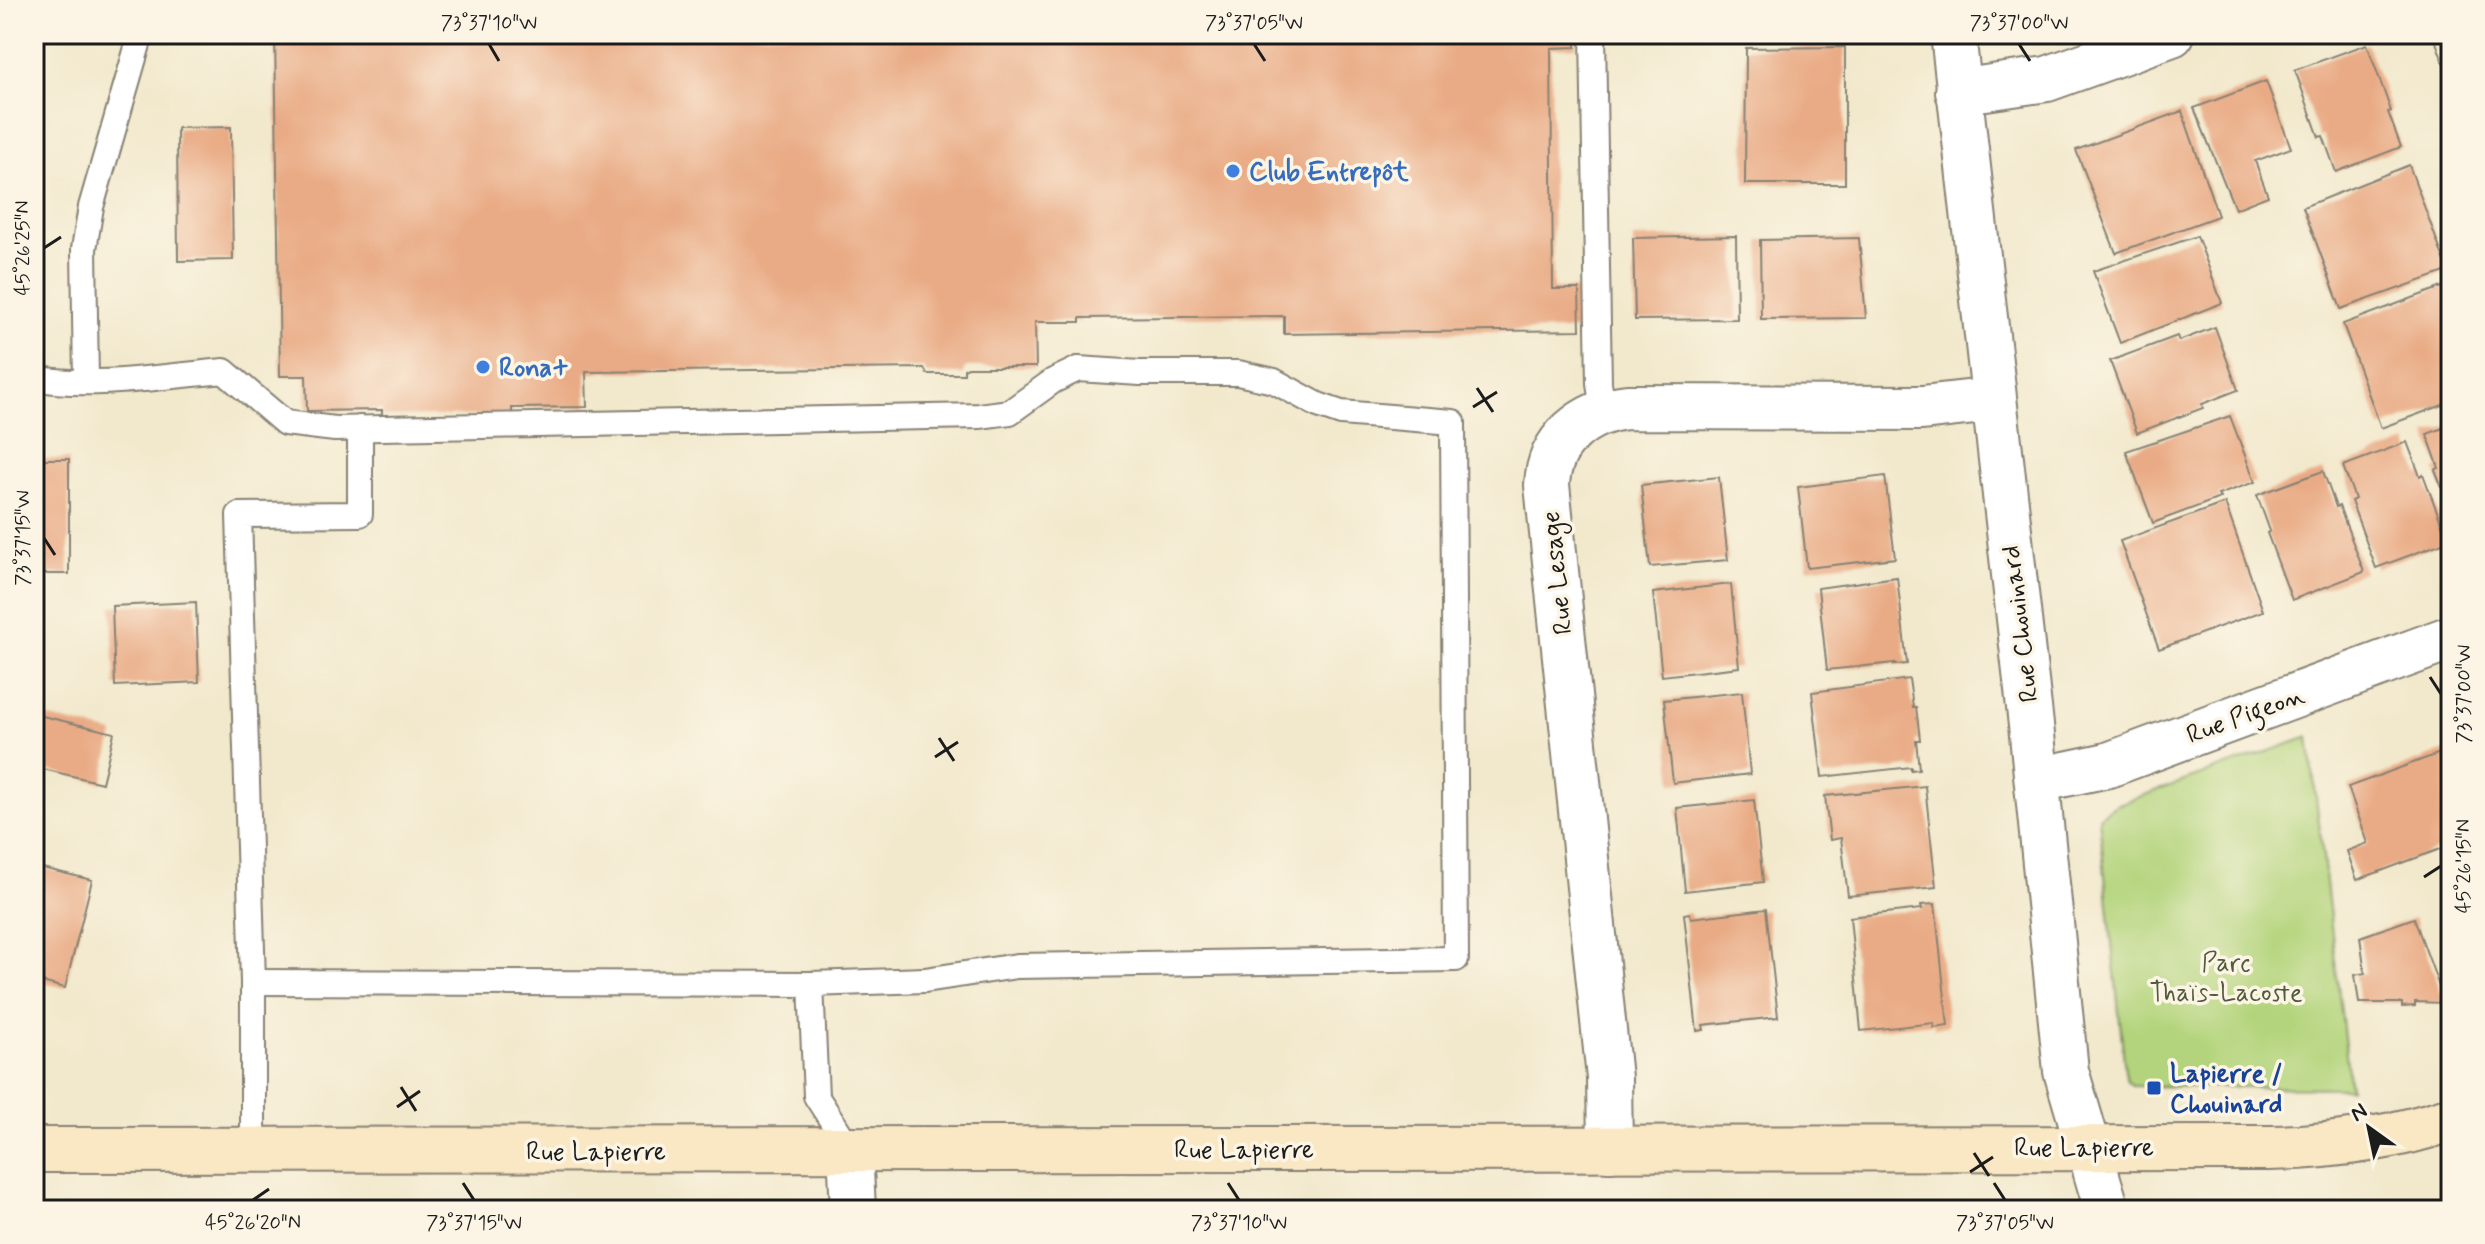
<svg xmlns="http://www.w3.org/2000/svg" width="2485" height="1244" viewBox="0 0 2485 1244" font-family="Mynerve,sans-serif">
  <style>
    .green { fill: #b3d47c; stroke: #68784c; stroke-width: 2 }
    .building { fill: #e9ab85 }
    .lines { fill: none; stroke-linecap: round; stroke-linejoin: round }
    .lane-casing { stroke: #878274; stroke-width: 28 }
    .street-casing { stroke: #878274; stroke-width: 48 }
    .secondary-casing { stroke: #878274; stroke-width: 48 }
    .lane { stroke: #fff; stroke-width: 24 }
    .street { stroke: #fff; stroke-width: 44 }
    .secondary { stroke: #fae7c3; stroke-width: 44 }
    .ticks { fill: none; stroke: #1c1c1c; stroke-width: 3 }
    .shop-dot { fill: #3f7fe0; stroke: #fcf5e5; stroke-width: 3 }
    .transit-dot { fill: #1a4fb4; stroke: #fcf5e5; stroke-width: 3 }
    .labels { text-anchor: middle; stroke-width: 7; stroke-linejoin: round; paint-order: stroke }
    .shop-label { font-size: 26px; font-weight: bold; fill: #366cbe; stroke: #fcf5e5; text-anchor: start }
    .street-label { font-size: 26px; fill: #1c1c1c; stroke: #fcf5e5 }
    .park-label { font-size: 26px; fill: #515c3e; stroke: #fcf5e5 }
    .transit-label { font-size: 26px; font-weight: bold; fill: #164399; stroke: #fcf5e5; text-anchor: start }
    .neatline { fill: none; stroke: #1c1c1c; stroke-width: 3 }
    .ticks-label { font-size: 20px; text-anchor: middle; fill: #1c1c1c }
  </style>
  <rect width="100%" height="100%" fill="#fcf5e5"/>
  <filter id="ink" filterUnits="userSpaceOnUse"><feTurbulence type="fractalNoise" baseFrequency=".0125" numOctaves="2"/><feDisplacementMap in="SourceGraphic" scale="16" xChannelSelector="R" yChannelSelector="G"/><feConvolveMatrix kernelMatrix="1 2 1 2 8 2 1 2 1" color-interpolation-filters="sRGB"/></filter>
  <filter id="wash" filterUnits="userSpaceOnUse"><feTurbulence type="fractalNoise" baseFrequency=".006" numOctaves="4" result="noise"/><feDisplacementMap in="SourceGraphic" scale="32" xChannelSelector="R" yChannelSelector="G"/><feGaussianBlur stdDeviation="1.8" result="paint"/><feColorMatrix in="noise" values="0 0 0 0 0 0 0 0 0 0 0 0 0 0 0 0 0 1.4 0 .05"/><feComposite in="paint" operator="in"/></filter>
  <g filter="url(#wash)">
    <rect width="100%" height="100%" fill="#f2e9cd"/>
    <path class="green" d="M2309,737l41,351 -217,-2 -6,-5 -2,-10 -26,-254 17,-12z"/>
    <g id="blocks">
      <g class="building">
        <path d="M275,34h1301v13l-25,1 2,241h26l1,41 -296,4v-18l-204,2v4h-45l1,45h-68l-4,2v5h-37l-3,-6 -338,4 1,35 -75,1v7l-130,2v-7l-75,1 -1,-35h-26z"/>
        <path d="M2433,34h18v49z"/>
        <path d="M2367,44l24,67 -3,1 13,35 -65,25 -13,-36 -4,1 -24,-67z"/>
        <path d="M1845,47v137h-100l1,-136z"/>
        <path d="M2266,81l25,67 -36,13 13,35 -33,13 -41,-101z"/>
        <path d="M2182,111l36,105 -102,37 -40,-103z"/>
        <path d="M231,127l2,133 -55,1 -1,-133z"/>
        <path d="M2409,165l39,106 -107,38 -38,-102z"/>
        <path d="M1736,236l1,83 -102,1 -2,-82z"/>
        <path d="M2197,236l25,67 -102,40 -27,-72z"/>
        <path d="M1859,238l7,80 -105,1 -1,-79z"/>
        <path d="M2450,284l1,118 -70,26 -38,-104z"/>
        <path d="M2215,327l23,63 -36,14 1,4 -66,25 -27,-72 67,-25 2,5z"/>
        <path d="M2230,416l25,66 -37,13 2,3 -67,25 -27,-72z"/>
        <path d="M2451,425v85l-16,-40 4,-2 -12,-34z"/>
        <path d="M2407,442l13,34 3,-2 25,67 -72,27 -25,-67 4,-2 -12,-33z"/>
        <rect x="34" y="459" width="35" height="115"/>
        <path d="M2323,471l13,36 3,-1 25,66 -72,28 -25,-67 3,-2 -13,-36z"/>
        <path d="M1885,476l10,82 -88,10 -9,-81z"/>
        <path d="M1719,477l9,83 -78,7 -9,-82z"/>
        <path d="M2225,503l38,108 -104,38 -39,-108z"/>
        <path d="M1897,577l10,87 -13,1 1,-2 -68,7 -9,-82z"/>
        <path d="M1731,584l8,83 -77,9 -9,-83z"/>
        <path d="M196,602l3,80 -84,4 -3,-80z"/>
        <path d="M1909,679l4,28h3l2,16 2,17h-4l3,29 -8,1v-3l-89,10 -10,-85z"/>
        <path d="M1742,692l8,82 -77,9 -9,-83z"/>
        <path d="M34,714l80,19 -12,50 -68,-16z"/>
        <path d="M2451,749v96l-94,35 -10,-29 21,-8 -20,-56z"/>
        <path d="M1925,786l11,101 -88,9 -7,-58 -11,2 -5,-44z"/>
        <path d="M1754,800l9,82 -78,9 -8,-83z"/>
        <path d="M34,866l58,14 -27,108 -31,-8z"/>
        <path d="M1935,904l13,122 -14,2v-5l-73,8 -11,-114 72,-8 -1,-4z"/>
        <path d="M1766,909l12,108 -75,8 1,5 -7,1 -13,-117 6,-1 1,5z"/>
        <path d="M2414,918l31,85 -30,-1v4l-13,1v-4h-43l-4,-28 10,-2 -5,-36z"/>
      </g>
    </g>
  </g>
  <g filter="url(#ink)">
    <use href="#blocks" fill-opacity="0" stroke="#878274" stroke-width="2"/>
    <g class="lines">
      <g class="lane-casing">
        <g id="lane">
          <path d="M1593,34l6,349 4,28"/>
          <path d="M34,378c56,11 133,-2 190,-7l61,52 50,6 644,-13 31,-4 43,-31 25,-12 62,4h98l36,8 44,24 23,8 112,9 3,537 -439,7 -92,14 -114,4 -558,-2"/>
          <path d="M86,381l-2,-132 7,-42 50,-173"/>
          <path d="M811,984l5,112 34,53"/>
          <path d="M253,1151v-169l-14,-467 121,-1v-86"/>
        </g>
      </g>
      <g class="street-casing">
        <g id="street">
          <path d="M1953,34l78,691 35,346 41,139"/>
          <path d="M1958,92l89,-13 125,-45"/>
          <path d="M2037,780l71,-15 343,-127"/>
          <path d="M850,1149l3,61"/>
          <path d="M1610,1149l-1,-71 -62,-593c2,-45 37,-73 80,-78l295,1 71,-8"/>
        </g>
      </g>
      <g class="secondary-casing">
        <path id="secondary" d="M34,1150l2235,-2c63,-1 122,-9 182,-29"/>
      </g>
      <use href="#lane" class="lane"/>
      <use href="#street" class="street"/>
      <use href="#secondary" class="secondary"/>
    </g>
  </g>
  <path class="ticks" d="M489,44l10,17M1254,44l11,17M2019,44l11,17M44,248l17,-11M1477,388l16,24M1473,407l24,-15M44,538l11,17M2430,677l11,17M939,738l15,23M935,757l23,-15M2424,877l17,-11M401,1087l15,24M397,1107l23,-16M1974,1153l15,23M1970,1172l23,-15M463,1183l11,17M1228,1183l11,17M1994,1183l11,17M253,1200l16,-11"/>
  <g class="shop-dot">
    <circle cx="1233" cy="171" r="8"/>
    <circle cx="483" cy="367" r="8"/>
  </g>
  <rect class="transit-dot" x="2146" y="1080" width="16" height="16" rx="4"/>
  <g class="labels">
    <g class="shop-label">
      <text x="1249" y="180">Club Entrepôt</text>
      <text x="499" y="376">Rona+</text>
    </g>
    <g class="street-label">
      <text transform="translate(1556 573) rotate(-96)" y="9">Rue Lesage</text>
      <text transform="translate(2019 624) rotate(-97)" y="9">Rue Chouinard</text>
      <text transform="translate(2245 714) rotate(-20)" y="9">Rue Pigeon</text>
      <text x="2084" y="1156">Rue Lapierre</text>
      <text x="1244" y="1158">Rue Lapierre</text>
      <text x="596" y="1160">Rue Lapierre</text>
    </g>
    <g class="park-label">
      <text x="2226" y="971">Parc<tspan x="2226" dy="30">Thaïs-Lacoste</tspan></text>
    </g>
    <g class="transit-label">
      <text x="2170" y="1082">Lapierre /<tspan x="2170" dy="30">Chouinard</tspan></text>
    </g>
  </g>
  <rect width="2485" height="1244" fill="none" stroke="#fcf5e5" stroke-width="88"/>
  <g transform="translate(2369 1128) rotate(327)" stroke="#fcf5e5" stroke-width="6" paint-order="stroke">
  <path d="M0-6L14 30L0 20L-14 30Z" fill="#1c1c1c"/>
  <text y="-12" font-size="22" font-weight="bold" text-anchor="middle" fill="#1c1c1c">N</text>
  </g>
  <rect x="44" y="44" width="2397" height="1156" class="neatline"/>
  <g class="ticks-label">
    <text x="489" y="29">73°37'10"W</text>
    <text x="1254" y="29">73°37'05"W</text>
    <text x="2019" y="29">73°37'00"W</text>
    <text transform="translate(22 248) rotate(-90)" y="7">45°26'25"N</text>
    <text transform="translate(22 538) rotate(-90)" y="7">73°37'15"W</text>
    <text transform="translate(2463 694) rotate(-90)" y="7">73°37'00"W</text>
    <text transform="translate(2463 866) rotate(-90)" y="7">45°26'15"N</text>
    <text x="253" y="1229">45°26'20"N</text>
    <text x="474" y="1229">73°37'15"W</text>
    <text x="1239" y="1229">73°37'10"W</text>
    <text x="2005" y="1229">73°37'05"W</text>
  </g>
</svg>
